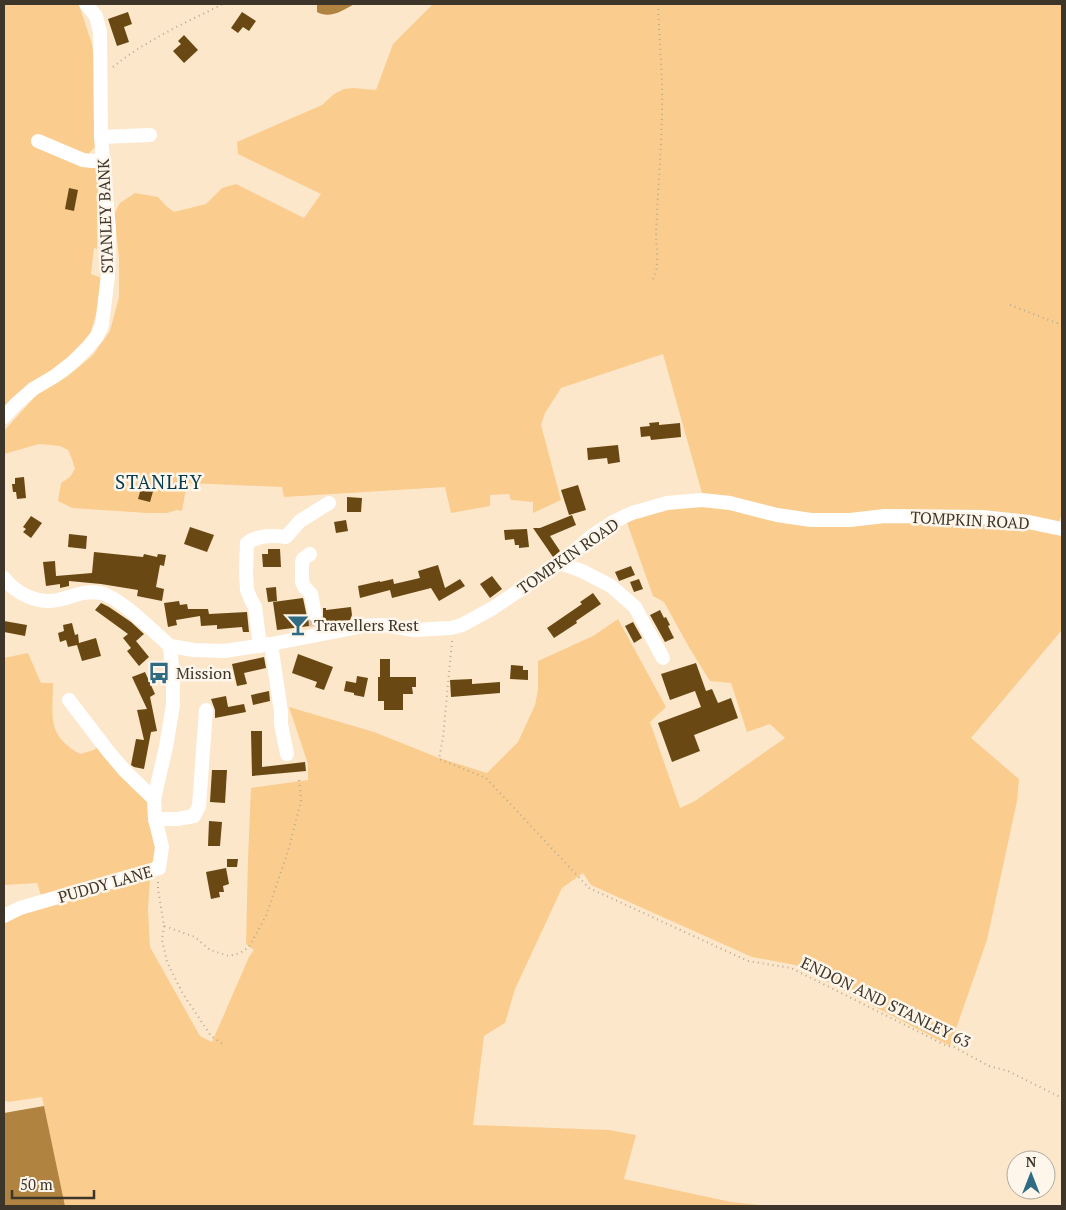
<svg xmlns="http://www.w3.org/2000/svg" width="1066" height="1210" viewBox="0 0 1066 1210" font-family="'PT Serif',serif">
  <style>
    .green { fill: #facd8f }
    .water { fill: #b08340 }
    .building { fill: #694813 }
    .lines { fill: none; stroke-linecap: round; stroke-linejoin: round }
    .minor-tunnel { stroke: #d6c3ab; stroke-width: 14; stroke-dasharray: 14 7; stroke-linecap: butt }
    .path { stroke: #b9a993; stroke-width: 2; stroke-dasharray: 1 4; stroke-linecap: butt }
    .minor { stroke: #fff; stroke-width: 14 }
    .labels { text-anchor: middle; stroke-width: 5; stroke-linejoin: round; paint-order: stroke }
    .street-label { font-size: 16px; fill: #3d352a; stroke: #fff6eb }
    .poi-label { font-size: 16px; fill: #3d352a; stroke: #fff6eb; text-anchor: start }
    .quarter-label { font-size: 19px; letter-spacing: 1px; fill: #053c4d; stroke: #fff6eb }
  </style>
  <rect width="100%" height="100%" fill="#fce7cb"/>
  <g class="green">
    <path d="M4,4h74l2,4 12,36 4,28 -1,75 -6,6v13l9,3 -1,80 -3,-1 -3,26 10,4 -1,22 -10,35 -27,29 -59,44z"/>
    <path d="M433,4h629v509l-3,10 -54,-9 -48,-4h-77l-12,3 -57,2 -109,-22 -39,-139 -102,34 -16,25 -4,12 20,75 -28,13v-11l-22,-2 -2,-6 -19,1v11l-39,7 -6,-26 -161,10 -2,-10 -95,-4 -5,28 -5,-1 -10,3h-20l-75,-5 -14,-7 3,-18 9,-6 5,-8 -3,-10 -4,-9 -8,-4 -21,-2 -35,10v-23l37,-41 26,-13 26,-22 17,-24 9,-34v-39l-5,-44 6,-11 15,-10 23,4 8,9 8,6 32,-8 16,-16 14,-4 68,34 17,-24 -83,-40 -1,-12 85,-37 12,-11 10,-5 9,-1 23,2 17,-46z"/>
    <path d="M692,505l178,17h104l43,5 45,9v94l-91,108 48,41 -2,22 -30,139 -37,106 -155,-81 -43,-8 -161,-72 -8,-12 -21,15 -47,101 -10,34 -21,13 -11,89 136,5 27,5 -12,44 107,23 39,4h-705l-23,-109 -34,5 -4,-2v-179l4,-3 133,-42 9,2 -2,32 2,37 50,89 12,6 37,-85 5,-7 -8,-6 2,-85 3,-71 57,-8v-16l-19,-57 85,25 65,26 48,15 31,-31 17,-37 3,-15v-29l55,-25 25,-17 48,88 -16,15 30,86 15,-7 90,-63 -15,-14 -23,8 -16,-49 -21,-2 -20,-32 -26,-47 -11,-6 -27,-76 35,-12z"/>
    <path d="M28,653l13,30h12c0,34 -7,52 27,71l14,-4 5,-4 34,38 3,8 13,9 5,28 2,28 -6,8 -109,30 -4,-12 -33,2v-227z"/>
  </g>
  <g class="water">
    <path d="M317,4h37c-11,7 -25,15 -37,8z"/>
    <path d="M44,1106l21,100h-61v-93z"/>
  </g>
  <g class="building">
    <path d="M128,12l4,12 -8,3 5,15 -12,4 -9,-27z"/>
    <path d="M242,12l14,9 -7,10 -6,-4 -5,6 -7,-5z"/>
    <path d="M184,35l14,15 -14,13 -11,-12 8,-7 -3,-3z"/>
    <path d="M69,188l9,2 -4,21 -9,-2z"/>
    <path d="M659,422v3l21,-2 1,14 -30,3 -1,-4 -9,1 -1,-10 10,-1 -1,-3z"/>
    <path d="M618,445l2,17 -12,2 -1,-6 -19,2 -1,-12z"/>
    <path d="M24,477l2,21 -9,1 -1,-7h-3l-1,-8h3v-6z"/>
    <path d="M142,485l12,3 -4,14 -12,-3z"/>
    <path d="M578,485l8,25 -17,5 -8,-25z"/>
    <path d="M347,497l15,1 -1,14h-14z"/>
    <path d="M572,515l4,10 -26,11 10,15 -7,6 -20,-29h7z"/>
    <path d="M31,516l11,7 -11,15 -8,-6 3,-3 -3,-2z"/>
    <path d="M346,520l2,11 -12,2 -2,-11z"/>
    <path d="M190,527l24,8 -7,17 -23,-8z"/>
    <path d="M527,529l2,18 -10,1v-3h-4l-1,-6 -9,1 -1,-10z"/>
    <path d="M69,534l18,2 -1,13 -18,-2z"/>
    <path d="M268,549h12l1,18h-18l-1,-13h6z"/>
    <path d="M94,552l49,5 1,-3 13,3 1,-3 8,1 -2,11 -4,-1 -4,22 8,2 -2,12 -25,-5 1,-6 -37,-6 -32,-3v5l-9,2v-4l-14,2 -3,-24 12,-1 1,15 36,-3z"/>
    <path d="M438,565l7,23 15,-9 5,7 -26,15 -8,-13 -39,10 -2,-8 -30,8 -2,-12 22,-5v1l13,-3 1,5 26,-6 -2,-7z"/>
    <path d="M631,566l4,9 -16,6 -4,-9z"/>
    <path d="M492,576l10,13 -12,9 -10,-14z"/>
    <path d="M639,579l4,10 -9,3 -4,-10z"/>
    <path d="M276,587l1,14 -9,1 -2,-14z"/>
    <path d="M593,593l8,11 -25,17 1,2 -23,15 -7,-10 35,-24 -2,-2z"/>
    <path d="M303,598l4,19 1,3 4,3 4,1 5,-3 2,-4v-9h3v2l25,-3 1,8 -2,5 -24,4 -49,6 -4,-28z"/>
    <path d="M179,601l1,4 7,-1 1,5h20l1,5 38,-2 2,20h-6l-1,-5 -25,2v-4l-16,1 -1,-10 -24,4 1,5 -9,2 -4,-24z"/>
    <path d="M101,603l8,4 22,15 13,12 -8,7 13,16 -10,9 -12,-15 4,-3 -8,-10 5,-4 -33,-24z"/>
    <path d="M660,610l4,8 2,-1 4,8 -2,1 6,12 -9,4 -15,-27z"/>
    <path d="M4,621l23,4 -2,11 -21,-4z"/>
    <path d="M633,622l9,16 -8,5 -9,-17z"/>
    <path d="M72,623l3,12 3,-1 1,9 17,-5 5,18 -19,5 -5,-16 -9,2 -2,-7 -6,2 -2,-9 6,-2 -1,-6z"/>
    <path d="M298,654l35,13 -9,23 -9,-3 2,-5 -25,-9z"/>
    <path d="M264,657l2,11 -22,5 3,11 -10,2 -5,-22z"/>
    <path d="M380,659h10v18h26v10h-4l1,7h-10v16h-19v-9h-6v-24h2z"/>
    <path d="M696,663l10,28 6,-2 6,14 13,-5 7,20 -44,17 6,16 -28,11 -14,-39 43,-16 -6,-16 -25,9 -9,-26z"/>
    <path d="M511,665l12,1v4h5v10l-18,-1z"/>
    <path d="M145,672l10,22 -5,3 7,34 -6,1 -7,37 -10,-2 -3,-2 5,-26 8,1 -7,-30 10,-1 -15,-32z"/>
    <path d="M357,676l11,2 -4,19 -10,-2v-2l-10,-2 2,-10 10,2z"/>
    <path d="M472,679v5l28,-2v11l-49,4 -1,-17z"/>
    <path d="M269,691l1,10 -17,4 -2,-10z"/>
    <path d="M226,696l2,11 16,-3 2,8 -31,6v-8l-4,-11z"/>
    <path d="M251,731h11v36l43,-5 1,9 -54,5z"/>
    <path d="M212,770h15l-2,33 -15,-1z"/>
    <path d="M209,821l13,1 -2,24h-12z"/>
    <path d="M227,859h11l-1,8h-10z"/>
    <path d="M226,868l3,16 -6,2 1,6h-5l1,5 -9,2 -5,-27z"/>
  </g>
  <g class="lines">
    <path class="minor-tunnel" d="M315,615l1,11"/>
    <g class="path">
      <path d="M113,67c33,-27 72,-44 110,-63"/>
      <path d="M653,279c7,-10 3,-33 3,-45 2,-50 7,-100 6,-150 -1,-27 -3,-53 -4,-80"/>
      <path d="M1010,305l52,20"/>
      <path d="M452,641l-9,97 -4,21 47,19 103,110 159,73 43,7 156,78 7,1 35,19 19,5 54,27"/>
      <path d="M158,882v7l6,37 31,11 15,13 19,6 11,-3 9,-6 17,-31 22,-65 13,-50 -2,-23"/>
      <path d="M164,926l-2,14 5,22 16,32 28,42 13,9"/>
    </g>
    <g class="minor">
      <path d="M101,137l49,-2"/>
      <path d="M38,141l45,19 9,1 11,-1"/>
      <path d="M4,417l12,-13 17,-15 22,-13 18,-14 15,-15 9,-11 5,-11 6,-50 1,-46 -8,-92 -1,-105 -4,-16 -10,-12"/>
      <path d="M310,554l-7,5 -1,3v20l3,6 6,6 4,21"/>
      <path d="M560,563l22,8 29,15 24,21 28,51"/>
      <path d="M4,578c12,16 34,26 54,22 14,-3 27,-10 42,-7 20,4 53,38 70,53"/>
      <path d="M271,644l10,68v12l6,30"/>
      <path d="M170,646l24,4 30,1 47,-7 93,-18 19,-1 31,5 37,-2 11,-3 31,-17 67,-45 33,-28 20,-13 19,-9 35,-10 35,-3 28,3 47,12 34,5h39l35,-4 97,1 47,5 33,7"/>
      <path d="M260,646l-5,-39 -4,-7 -4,-10 -1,-19 1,-28c12,-8 25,-8 39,-6l14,-16 29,-18"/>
      <path d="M69,700l39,51 17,20 29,28"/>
      <path d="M155,819h23l16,-3 5,-10 7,-96"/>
      <path d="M4,916l16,-8 139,-40 3,-21 -7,-28 -1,-20 12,-52 7,-42v-28l-3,-31"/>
    </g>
  </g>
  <defs>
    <g id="bar-bare" transform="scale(1.725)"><path d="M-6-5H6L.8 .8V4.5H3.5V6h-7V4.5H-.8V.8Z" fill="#2f6c83" stroke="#fff6eb" stroke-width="2.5" paint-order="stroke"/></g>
    <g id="bus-bare" transform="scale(1.725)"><path d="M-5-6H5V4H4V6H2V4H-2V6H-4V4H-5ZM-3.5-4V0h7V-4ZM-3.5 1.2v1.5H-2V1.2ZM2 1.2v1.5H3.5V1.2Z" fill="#2f6c83" stroke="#fff6eb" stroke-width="2.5" paint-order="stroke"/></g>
  </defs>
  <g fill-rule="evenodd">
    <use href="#bar-bare" x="298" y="625"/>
    <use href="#bus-bare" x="159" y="673"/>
  </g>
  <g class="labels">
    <g class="street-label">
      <text transform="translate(105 216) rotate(-92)" y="6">STANLEY BANK</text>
      <text transform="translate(970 520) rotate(3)" y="6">TOMPKIN ROAD</text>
      <text transform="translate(568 556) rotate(-35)" y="6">TOMPKIN ROAD</text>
      <text transform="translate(105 884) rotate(-16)" y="6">PUDDY LANE</text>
      <text transform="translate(886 1002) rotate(26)" y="6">ENDON AND STANLEY 63</text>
    </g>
    <g class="poi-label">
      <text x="314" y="631">Travellers Rest</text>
      <text x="176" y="679">Mission</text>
    </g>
    <g class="quarter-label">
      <text x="159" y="489">STANLEY</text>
    </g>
  </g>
  <rect width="1066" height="1210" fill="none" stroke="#3d352a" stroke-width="10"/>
  <g transform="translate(1031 1175)"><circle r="24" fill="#fff6eb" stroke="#b1a99e"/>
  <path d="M0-4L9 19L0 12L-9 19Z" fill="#2f6c83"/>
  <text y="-8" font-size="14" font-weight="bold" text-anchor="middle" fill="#3d352a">N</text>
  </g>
  <path d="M12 1190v8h82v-8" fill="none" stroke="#3d352a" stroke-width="2.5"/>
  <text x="20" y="1190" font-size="15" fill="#3d352a" stroke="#fff6eb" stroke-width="4" paint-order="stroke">50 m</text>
</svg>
